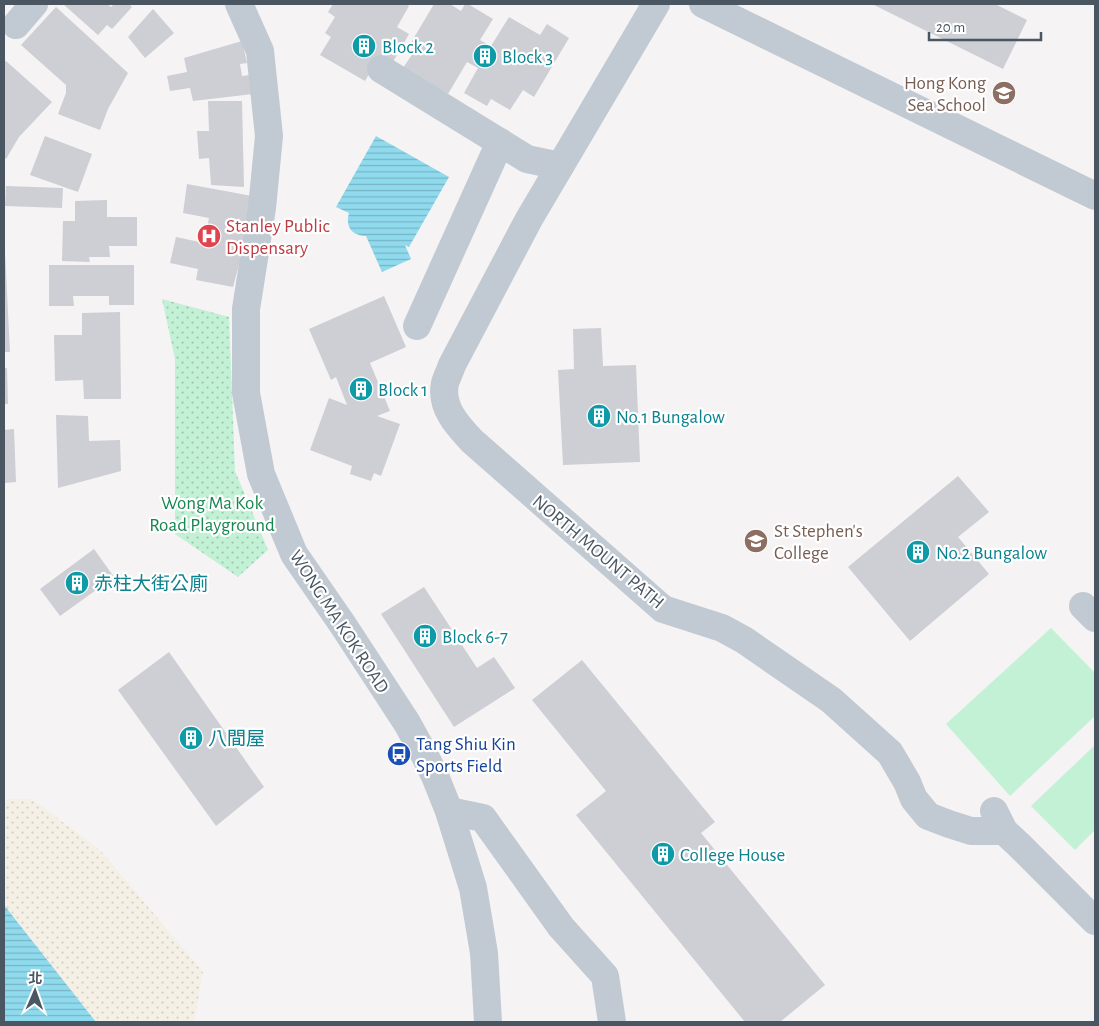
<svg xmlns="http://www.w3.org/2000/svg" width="1099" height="1026" viewBox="0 0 1099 1026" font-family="'Alegreya Sans','Noto Sans TC',sans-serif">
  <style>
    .grass { fill: url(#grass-dots) }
    .sand { fill: url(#sand-dots) }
    .pitch { fill: #c3f1d5 }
    .water { fill: url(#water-rules) }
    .building { fill: #cdcfd5 }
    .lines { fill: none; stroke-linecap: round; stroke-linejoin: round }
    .minor { stroke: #c1cad2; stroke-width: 28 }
    .labels { text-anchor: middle; stroke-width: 4.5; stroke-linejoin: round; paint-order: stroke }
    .culture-label { font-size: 19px; fill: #0d838f; stroke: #fff; text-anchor: start }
    .education-label { font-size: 19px; fill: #785e54; stroke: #fff; text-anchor: end }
    .health-label { font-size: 19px; fill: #be3a42; stroke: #fff; text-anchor: start }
    .park-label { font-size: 19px; fill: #17864f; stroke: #fff }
    .street-label { font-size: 19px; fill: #4a5661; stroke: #fff }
    .transit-label { font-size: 19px; fill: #164399; stroke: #fff; text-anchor: start }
  </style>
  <defs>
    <pattern id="grass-dots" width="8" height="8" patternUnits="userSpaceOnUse" patternTransform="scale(1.25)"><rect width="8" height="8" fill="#c3f1d5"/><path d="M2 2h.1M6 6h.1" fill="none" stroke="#a0c6b0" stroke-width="1.8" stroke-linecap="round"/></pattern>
    <pattern id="sand-dots" width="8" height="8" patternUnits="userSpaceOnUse" patternTransform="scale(1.25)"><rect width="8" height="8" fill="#f5f0e5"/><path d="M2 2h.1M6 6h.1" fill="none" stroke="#d4d0c7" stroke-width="1.8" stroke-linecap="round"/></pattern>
    <pattern id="water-rules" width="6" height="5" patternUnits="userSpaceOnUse" patternTransform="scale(1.25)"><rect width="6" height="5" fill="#90daee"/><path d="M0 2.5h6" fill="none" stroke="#78b4c4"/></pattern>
  </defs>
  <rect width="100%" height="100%" fill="#f5f3f3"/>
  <path class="grass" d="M162,299l67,18 6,154 33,79 -30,27 -63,-43v-175z"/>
  <path class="sand" d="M4,799h28l69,52 102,121 -9,50h-98l-92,-117z"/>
  <g class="pitch">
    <path d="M1051,628l44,45v43l-85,80 -64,-72z"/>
    <path d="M1095,745v85l-20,20 -44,-44z"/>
  </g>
  <g class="water">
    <path d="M376,136l73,41 -40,70 -4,-2 6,14 -29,13 -16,-36c-14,0 -21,-9 -17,-23l-13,-6z"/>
    <path d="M4,905l92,117h-92z"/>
  </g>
  <g class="building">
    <path d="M63,4h44l4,3 3,-3h15l3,3 -20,22 -5,-4 -9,10z"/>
    <path d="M333,4h73l3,2 -12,21 12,7 -19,33 -13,-7 -12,21 -45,-26 11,-18 -6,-4 10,-16 -7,-5z"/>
    <path d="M434,4h16l11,7 4,-7h3l25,15 -13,21 11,6 18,-29 31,18 7,-11 22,14 -35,59 -11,-7 -13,20 -19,-11 -4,7 -23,-13 14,-25 -11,-6 -19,32 -45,-26 12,-18 -6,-4z"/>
    <path d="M872,4h123l32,16 -24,49z"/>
    <path d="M56,7l72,66 -20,36 -8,21 -42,-16 8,-21v-8l-45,-40z"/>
    <path d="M153,9l21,24 -29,25 -17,-21z"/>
    <path d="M242,41l5,22 -7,1 2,12 8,-1 3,19 -60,7 -3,-13 -20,3 -3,-15 20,-4 -3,-14z"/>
    <path d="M6,61l46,41 -33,35 -13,22 -2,-2v-94z"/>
    <path d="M208,101h34l2,86 -33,-2 -2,-27 -10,1 -2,-28h12z"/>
    <path d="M45,136l47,18 -14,38 -48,-17z"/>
    <path d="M187,184l65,12 -12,65 -7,26 -37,-7 2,-11 -28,-6 6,-26 28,6 5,-25 -26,-5z"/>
    <path d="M6,186l57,2 -1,20 -57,-2z"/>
    <path d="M107,200v17h30v29h-28l1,11h-21l1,5 -28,-1 1,-40h12v-20z"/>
    <path d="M4,252h1l5,100h-6z"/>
    <path d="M49,265h85v40h-25v-9h-36l1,10h-25z"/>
    <path d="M384,296l22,51 -36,16 20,48 -13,5 23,8 -19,52 -7,-3 -3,8 -21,-7 2,-8 -42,-16 19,-52 18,7 -11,-28 -5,3 -22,-51z"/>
    <path d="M120,312l1,87h-37l-1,-19 -28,1 -1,-46h28v-22z"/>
    <path d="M601,328l2,38 33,-1 4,97 -77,3 -5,-95 16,-1 -1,-40z"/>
    <path d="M4,368h3l1,36h-4z"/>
    <path d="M56,415l32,1 1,25 31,-1 1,31 -63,17z"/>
    <path d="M14,429l2,53 -12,1v-53z"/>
    <path d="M958,476l31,36 -31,25 31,37 -79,67 -62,-74z"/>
    <path d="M94,549l20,28 -54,39 -20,-27z"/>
    <path d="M424,587l53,81 17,-11 21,31 -61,39 -73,-113z"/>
    <path d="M169,652l95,135 -48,39 -98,-136z"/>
    <path d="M582,660l133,162 -14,11 124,152 -45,37h-35l-169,-207 30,-24 -74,-91z"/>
  </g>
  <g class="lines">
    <g class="minor">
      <path d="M239,4l21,47 9,85 -7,72 -16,101v84l15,81 33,80 49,71 64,98 17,31 11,22 14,35 24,77 11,65 4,69"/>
      <path d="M656,4l-127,215 -77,146c-2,6 -5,12 -7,18 -5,24 12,42 27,58l191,168 59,19 22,12 87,60 59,53 17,29 7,17 14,17 21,8 22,7h33"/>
      <path d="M703,4l392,192"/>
      <path d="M16,25l18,-21"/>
      <path d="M381,69l146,90 33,7"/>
      <path d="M417,326l83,-184"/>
      <path d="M1083,606l12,12"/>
      <path d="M449,811l34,7 78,109 44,49 7,46"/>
      <path d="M994,811l10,20 15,14 76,76"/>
    </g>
  </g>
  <defs>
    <g id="building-disc" transform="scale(1.25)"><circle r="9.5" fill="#0f9aa8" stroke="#fff"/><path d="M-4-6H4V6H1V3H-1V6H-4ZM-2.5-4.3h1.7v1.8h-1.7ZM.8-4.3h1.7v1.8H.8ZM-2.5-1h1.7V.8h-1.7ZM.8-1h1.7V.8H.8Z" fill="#fff"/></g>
    <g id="school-disc" transform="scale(1.25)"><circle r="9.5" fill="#8d6e63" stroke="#fff"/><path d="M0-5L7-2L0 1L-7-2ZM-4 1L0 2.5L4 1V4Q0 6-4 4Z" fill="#fff"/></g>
    <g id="hospital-disc" transform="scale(1.25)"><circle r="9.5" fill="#e0444e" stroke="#fff"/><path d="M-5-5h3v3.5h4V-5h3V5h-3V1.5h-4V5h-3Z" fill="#fff"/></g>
    <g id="bus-disc" transform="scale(1.25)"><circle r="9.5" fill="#1a4fb4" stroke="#fff"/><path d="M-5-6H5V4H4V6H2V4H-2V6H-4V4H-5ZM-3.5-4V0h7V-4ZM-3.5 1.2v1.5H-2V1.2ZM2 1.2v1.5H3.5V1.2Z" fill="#fff"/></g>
  </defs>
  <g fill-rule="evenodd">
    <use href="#building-disc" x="364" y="46"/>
    <use href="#building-disc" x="485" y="56"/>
    <use href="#school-disc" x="1004" y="93"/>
    <use href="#hospital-disc" x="209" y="236"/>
    <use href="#building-disc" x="361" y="389"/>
    <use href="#building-disc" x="599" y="416"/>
    <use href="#school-disc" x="756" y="541"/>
    <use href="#building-disc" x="918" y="552"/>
    <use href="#building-disc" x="77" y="583"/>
    <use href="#building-disc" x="425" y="636"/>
    <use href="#building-disc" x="191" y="738"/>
    <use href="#bus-disc" x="399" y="754"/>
    <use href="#building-disc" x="663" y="854"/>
  </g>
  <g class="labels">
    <g class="culture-label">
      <text x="382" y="53">Block 2</text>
      <text x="502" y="63">Block 3</text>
      <text x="378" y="396">Block 1</text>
      <text x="616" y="423">No.1 Bungalow</text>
      <text x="936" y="559">No.2 Bungalow</text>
      <text x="94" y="590">赤柱大街公廁</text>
      <text x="442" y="643">Block 6-7</text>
      <text x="208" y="745">八間屋</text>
      <text x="680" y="861">College House</text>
    </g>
    <g class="education-label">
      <text x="986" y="89">Hong Kong<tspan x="986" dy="22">Sea School</tspan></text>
      <text x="774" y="537" text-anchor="start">St Stephen's<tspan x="774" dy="22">College</tspan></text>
    </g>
    <g class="health-label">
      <text x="226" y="232">Stanley Public<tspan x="226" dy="22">Dispensary</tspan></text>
    </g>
    <g class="park-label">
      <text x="212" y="509">Wong Ma Kok<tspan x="212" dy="22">Road Playground</tspan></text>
    </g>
    <g class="street-label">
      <text transform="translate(599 551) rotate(40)" y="7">NORTH MOUNT PATH</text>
      <text transform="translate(340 621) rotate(57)" y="7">WONG MA KOK ROAD</text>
    </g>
    <g class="transit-label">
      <text x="416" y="750">Tang Shiu Kin<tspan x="416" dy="22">Sports Field</tspan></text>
    </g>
  </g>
  <rect width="1099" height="1026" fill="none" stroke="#4a5661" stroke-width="10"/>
  <g transform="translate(35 991) rotate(2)" stroke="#ffffff" stroke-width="4" paint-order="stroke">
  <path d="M0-4L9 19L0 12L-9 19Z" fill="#4a5661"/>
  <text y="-8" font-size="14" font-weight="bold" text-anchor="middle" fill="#4a5661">北</text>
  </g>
  <path d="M929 32v8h112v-8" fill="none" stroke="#4a5661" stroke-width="2.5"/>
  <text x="936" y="32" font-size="15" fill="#4a5661" stroke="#ffffff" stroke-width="4" paint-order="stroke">20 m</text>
</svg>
